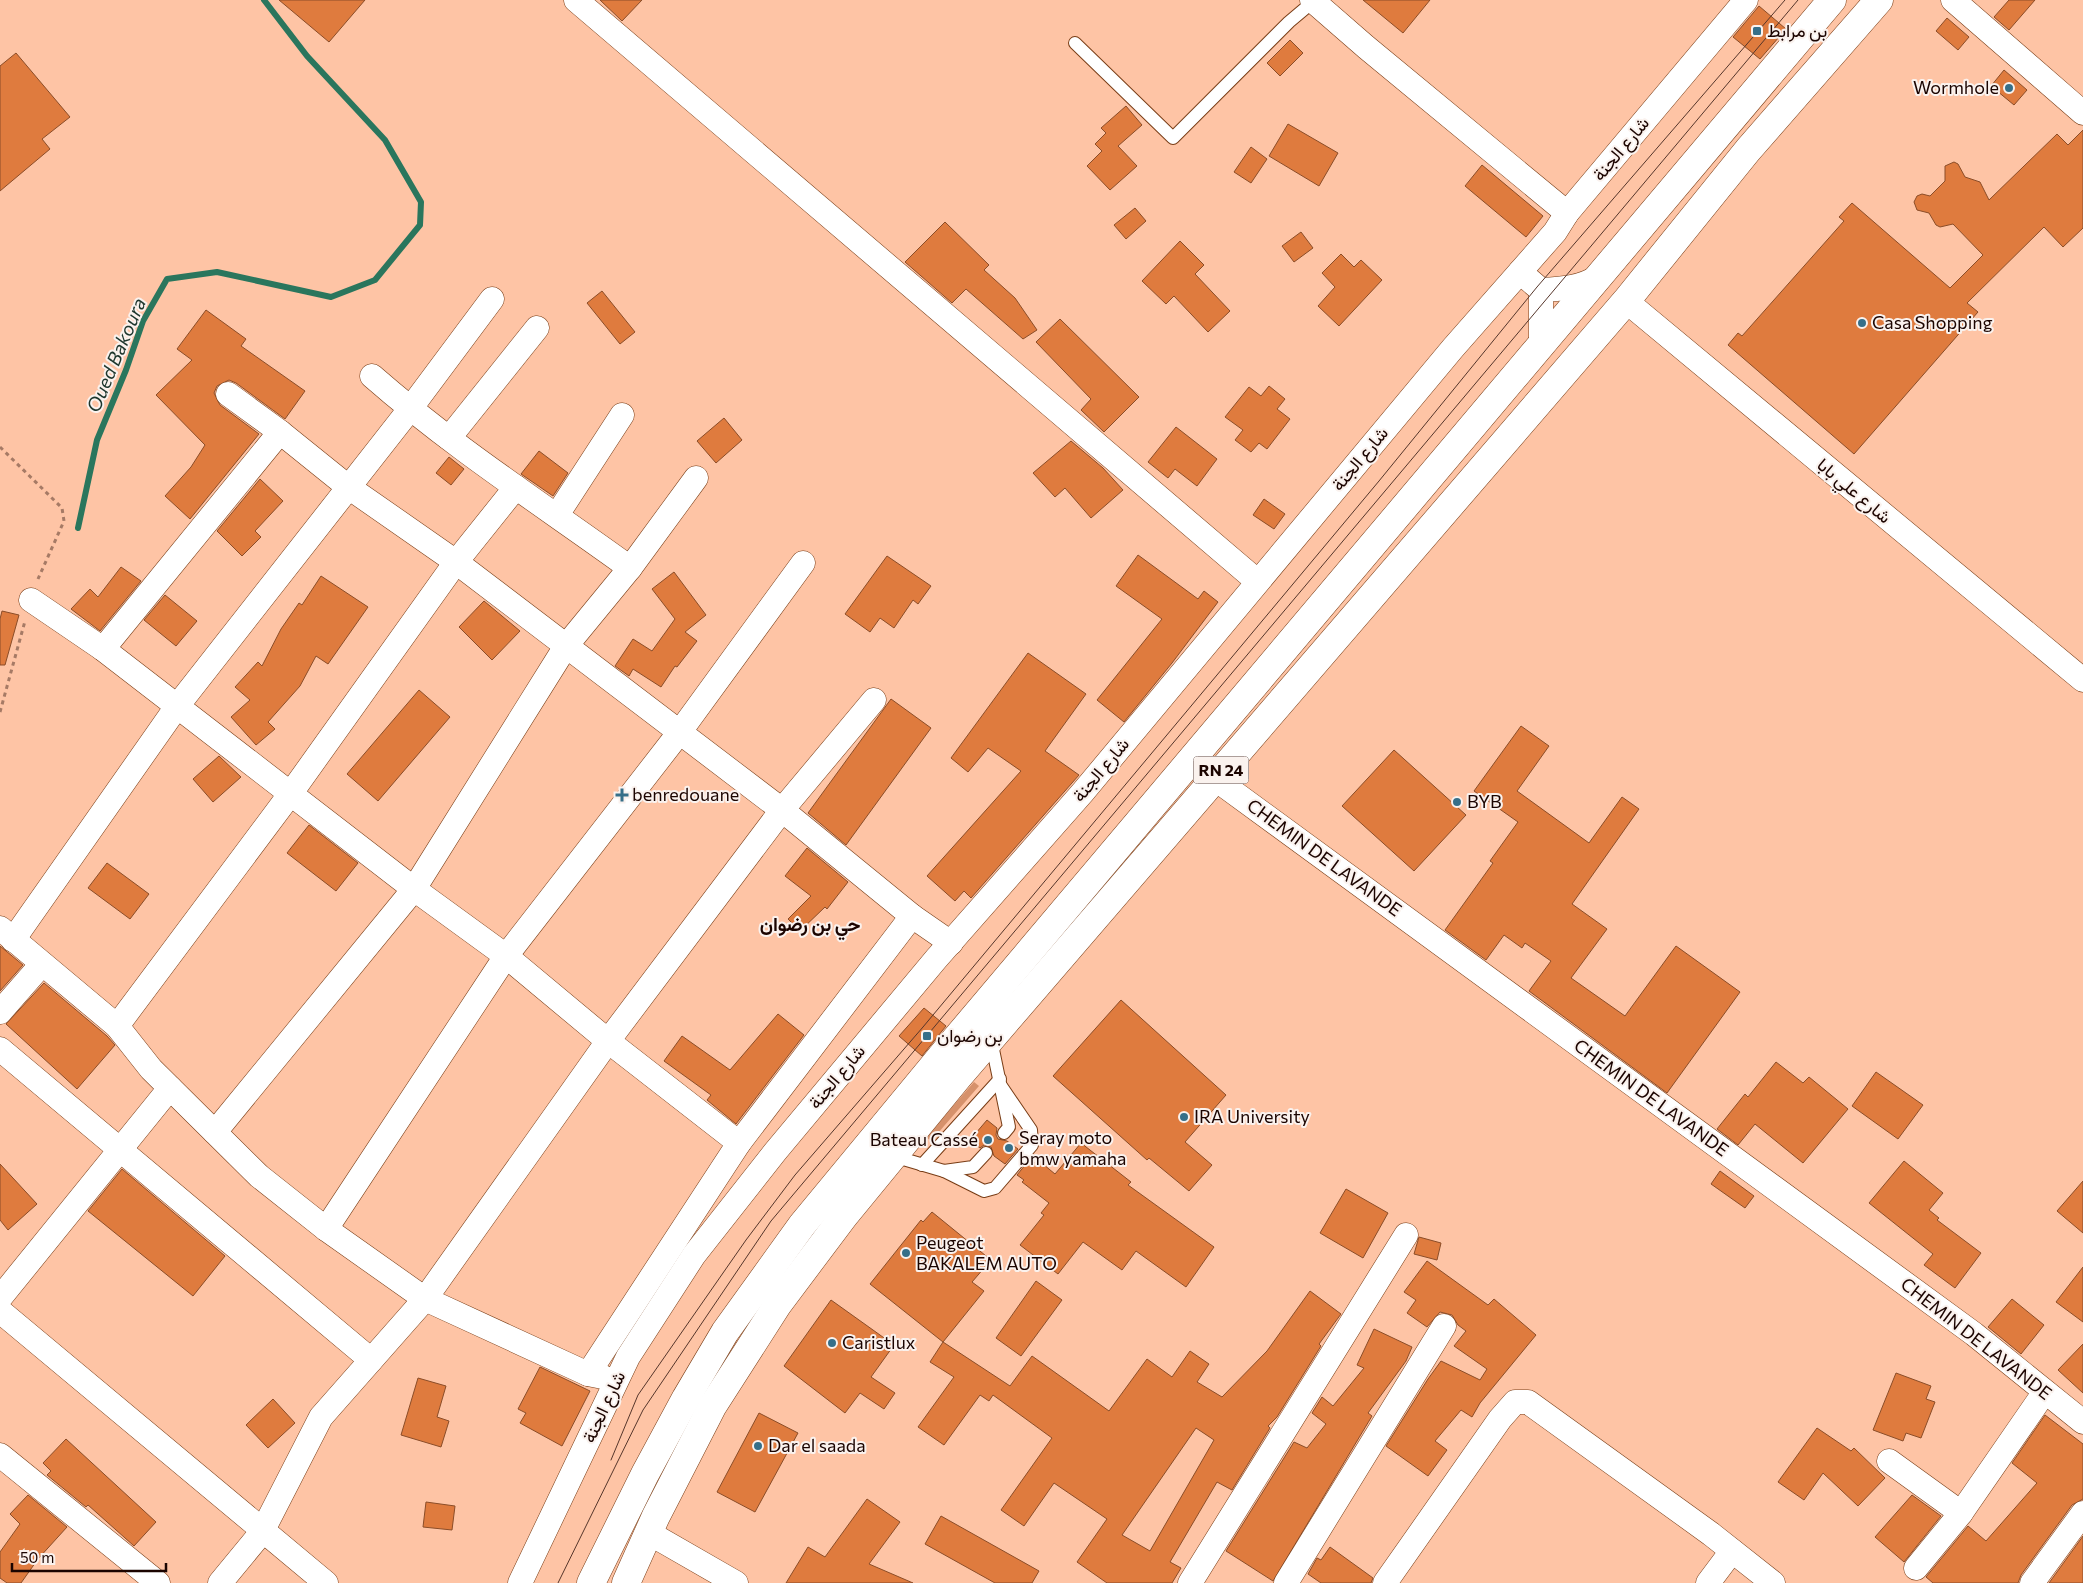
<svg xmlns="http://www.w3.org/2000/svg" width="2083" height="1583" viewBox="0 0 2083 1583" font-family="Commissioner,Vazirmatn,sans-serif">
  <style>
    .green { fill: #d6916b }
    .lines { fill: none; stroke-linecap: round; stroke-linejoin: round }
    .stream { stroke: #2a765d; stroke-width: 6 }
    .building { fill: #df7b3e; stroke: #8b4d28; fill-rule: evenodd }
    .service-casing { stroke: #793d16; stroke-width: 14 }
    .minor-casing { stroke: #793d16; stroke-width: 25 }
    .primary-casing { stroke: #793d16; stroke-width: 29 }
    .path { stroke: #a67a65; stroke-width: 3; stroke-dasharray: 4 4; stroke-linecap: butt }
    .service { stroke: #fff; stroke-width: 12 }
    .minor { stroke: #fff; stroke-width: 24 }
    .primary { stroke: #fff; stroke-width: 28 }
    .tram { stroke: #56362b; stroke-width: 1 }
    .poi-dot { fill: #366f89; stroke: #faf2ee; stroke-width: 2 }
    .labels { text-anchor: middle; stroke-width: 4; stroke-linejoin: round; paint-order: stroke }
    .shield { fill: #faf2ee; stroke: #5e4b47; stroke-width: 1 }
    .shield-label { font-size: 16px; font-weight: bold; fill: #1b0400 }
    .poi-label { font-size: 18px; fill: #1b0400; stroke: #faf2ee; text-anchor: start }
    .street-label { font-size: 18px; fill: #1b0400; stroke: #faf2ee }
    .water-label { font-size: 19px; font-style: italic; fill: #1d362d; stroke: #faf2ee }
    .neighbourhood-label { font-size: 19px; font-weight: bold; fill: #1b0400; stroke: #faf2ee }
  </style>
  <rect width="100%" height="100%" fill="#fec4a5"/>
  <path class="green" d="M974,1082l5,4 -48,55 -5,-4z"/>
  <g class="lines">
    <path class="stream" d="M78,528l19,-88 29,-70 17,-49 24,-42 50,-7 114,25 44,-17 45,-55 1,-23 -36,-62 -78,-84 -43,-56"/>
  </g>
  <g class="building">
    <path d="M279,0h86l-36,42z"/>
    <path d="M600,0h42l-20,21z"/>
    <path d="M1363,0h67l-27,33z"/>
    <path d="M2009,0h26l-26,30 -15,-13z"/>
    <path d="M1759,6l27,23 -26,30 -27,-22z"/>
    <path d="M1947,18l22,19 -11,13 -22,-19z"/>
    <path d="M1290,40l13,13 -23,23 -13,-13z"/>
    <path d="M16,53l54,64 -28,22 8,10 -50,42v-125z"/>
    <path d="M2004,70l23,20 -13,15 -23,-19z"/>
    <path d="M1126,106l16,19 -24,21 19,20 -27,24 -23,-24 15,-15 -7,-7 11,-11 -5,-5z"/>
    <path d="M1288,124l50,29 -19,33 -50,-30z"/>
    <path d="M2083,130v98l-20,19 -19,-20 -77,76 11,9 -124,142 -126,-109 10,-12 4,3 102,-115 -5,-4 13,-14 98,85 33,-33 -30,-31 -13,3 -4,-2 -7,-12 -12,-3 -3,-8 3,-6 5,-2 8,2 15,-15v-15l9,-4 4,2 7,13 15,5 9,18 68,-66 11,11z"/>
    <path d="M1251,147l16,12 -16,24 -17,-11z"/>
    <path d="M1482,165l61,51 -17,21 -61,-51z"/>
    <path d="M1135,208l11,13 -20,18 -12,-14z"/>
    <path d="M945,222l44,43 -5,5 31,28 22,32 -14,9 -57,-50 -14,14 -47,-41z"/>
    <path d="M1301,232l12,16 -19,14 -12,-16z"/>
    <path d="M1180,241l24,24 -9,9 35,37 -22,21 -34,-36 -8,8 -24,-23z"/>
    <path d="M1341,254l13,13 7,-7 21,20 -43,46 -21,-20 17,-19 -13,-14z"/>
    <path d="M602,291l33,41 -15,12 -33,-41z"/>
    <path d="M206,310l40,29 -5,7 64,45 -20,28 -49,-36 -7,-3 -12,6 -3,7 6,12 39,29 -69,85 -25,-23 26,-29 14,-22 -49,-50 36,-35 -15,-11z"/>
    <path d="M1060,319l79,78 -35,35 -23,-22 10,-11 -55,-57z"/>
    <path d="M1269,386l16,13 -8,10 13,10 -23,30 -8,-6 -8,9 -16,-12 8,-10 -18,-13 24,-30 12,9z"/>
    <path d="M724,418l18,22 -26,23 -19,-22z"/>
    <path d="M1176,427l41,32 -20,27 -22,-17 -7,9 -20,-16z"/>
    <path d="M1071,441l32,27 20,22 -32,28 -26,-30 -10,9 -22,-24z"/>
    <path d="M539,451l29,22 -15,23 -32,-22z"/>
    <path d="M449,457l15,12 -13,16 -15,-12z"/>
    <path d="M260,479l23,22 -28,30 6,6 -19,19 -25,-25z"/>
    <path d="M1264,499l21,15 -11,15 -21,-14z"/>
    <path d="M1138,555l60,44 6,-8 14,11 -46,61 -48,59 -27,-22 65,-81 -46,-33z"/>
    <path d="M887,556l44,30 -13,18 -5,-4 -19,28 -14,-10 -10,14 -25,-18z"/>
    <path d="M121,567l20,14 -41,50 -29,-22 19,-20 8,8z"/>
    <path d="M674,572l32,43 -21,17 12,9 -20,26 -2,-1 -14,21 -28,-18 -4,7 -14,-10 18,-27 19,12 23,-32 -23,-30z"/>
    <path d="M321,576l47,31 -40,57 -12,-8 -16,30 -32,36 7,7 -19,16 -25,-28 19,-17 -15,-13 23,-25 4,4 19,-37 18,-26 3,2z"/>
    <path d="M165,595l32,26 -21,25 -32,-26z"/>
    <path d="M484,601l36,30 -28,29 -33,-33z"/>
    <path d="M2,611l17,4 -14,50h-5v-46z"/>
    <path d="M1028,653l58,41 -41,57 34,24 -108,123 -7,-7 -9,10 -28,-25 94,-105 -33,-23 -20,24 -17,-14z"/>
    <path d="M419,690l31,27 -72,84 -31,-27z"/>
    <path d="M891,699l40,29 -85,117 -38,-32z"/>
    <path d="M1521,726l28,20 -32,45 72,52 33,-46 17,12 -67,95 35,25 -36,49 54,38 51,-70 64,46 -73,101 -138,-102 22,-30 -26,-18 -3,5 -18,-13 -18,25 -41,-30 48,-67 -3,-2 28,-39 -44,-31z"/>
    <path d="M1394,750l72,65 -52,56 -72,-65z"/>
    <path d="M219,756l22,21 -28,25 -20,-23z"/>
    <path d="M309,825l49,38 -22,28 -49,-38z"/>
    <path d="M807,848l41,34 -21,27 -2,-2 -25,24 -12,-12 23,-23 -26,-20z"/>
    <path d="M107,863l42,31 -19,25 -42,-31z"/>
    <path d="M0,946l23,19 -23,26z"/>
    <path d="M44,983l63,53 8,9 -38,44 -71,-65z"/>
    <path d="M1121,1000l105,95 -41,47 27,23 -23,26 -40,-33 -2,2 -94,-84z"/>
    <path d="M924,1008l22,18 -24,30 -23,-20z"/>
    <path d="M778,1014l26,21 -68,89 -29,-24 4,-5 -47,-34 18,-25 48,34z"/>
    <path d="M1776,1062l27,21 6,-6 39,32 -45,54 -48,-39 -17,21 -21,-16 28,-35 3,3z"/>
    <path d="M1876,1072l47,33 -25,34 -46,-33z"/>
    <path d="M987,1120l10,8 -1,7 2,4 9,2 11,8 -13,15 -11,-8 -3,-9 -7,-2 -4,3 -10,-8z"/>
    <path d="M1081,1143l50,39 -3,3 86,62 -28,40 -50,-36 -14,19 -39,-28 -25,32 -38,-29 24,-30 -3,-2 8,-10 -27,-21 2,-2 -7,-5 13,-16 5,4 3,-3 17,14z"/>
    <path d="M1904,1161l39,32 -14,17 10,8 -2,2 44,33 -26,35 -31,-23 9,-11 -64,-51z"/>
    <path d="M0,1164l37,40 -29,26 -8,-10z"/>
    <path d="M122,1169l103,87 -32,40 -105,-85z"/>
    <path d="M1720,1171l34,25 -9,12 -34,-24z"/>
    <path d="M2083,1181v52l-26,-22z"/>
    <path d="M1346,1189l42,24 -25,45 -43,-25z"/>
    <path d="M932,1212l59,48 -19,22 12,9 -41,51 -73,-58 51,-64 2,2z"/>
    <path d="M1419,1237l22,6 -4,17 -23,-6z"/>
    <path d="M1427,1261l61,44 6,-6 42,36 -56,68 -8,14 -11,-7 -26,31 12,9 -19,26 -42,-30 42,-67 13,-18 39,19 7,-11 -33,-23 12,-15 -8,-6 -6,-10 -12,-3 -13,15 -20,-14 9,-13 -12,-8z"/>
    <path d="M2083,1267v55l-27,-20z"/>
    <path d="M1036,1281l26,19 -41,56 -25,-18z"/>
    <path d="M1310,1291l31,23 -22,30 2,2 -44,71 -9,9 2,2 -38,62 -15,-8 -47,80 11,6 -9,15h-65l-30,-21 30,-43 -53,-36 -30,43 -23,-16 51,-72 -59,-43 -4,6 -9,-6 -36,50 -26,-18 36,-50 -24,-15 13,-20 67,44 22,-30 77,55 38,-52 25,18 18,-26 19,13 -12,18 25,15 45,-46zM1196,1428l18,12 -64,111 -28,-16z"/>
    <path d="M2012,1299l32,26 -23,29 -33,-27z"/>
    <path d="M831,1300l63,45 -23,32 24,16 -11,16 -24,-16 -15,20 -61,-47z"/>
    <path d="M1374,1329l38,18 -6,14 -38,52 4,3 -99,165 -47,-30 68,-109 13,6 19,-24 -14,-11 10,-16 11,9 31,-38 -7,-3z"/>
    <path d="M2083,1344v49l-25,-23z"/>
    <path d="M540,1367l50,24 -28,55 -42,-23 6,-10 -8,-4z"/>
    <path d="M1896,1373l35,13 -5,13 9,3 -14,36 -15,-5 -3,8 -30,-11z"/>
    <path d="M418,1378l28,8 -9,31 12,4 -8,26 -40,-12z"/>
    <path d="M273,1399l22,24 -27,25 -22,-23z"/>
    <path d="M759,1413l39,20 -43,79 -38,-20z"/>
    <path d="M2045,1415l38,29v55l-11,6 -51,70 -3,8h-85l-7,-6 42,-51 18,15 51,-58 -25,-20z"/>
    <path d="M1817,1428l34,23 3,-3 31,30 -27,28 -35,-33 -19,27 -26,-18z"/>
    <path d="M66,1439l90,83 -22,24 -46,-41 -2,2 -39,-32 4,-4 -8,-8z"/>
    <path d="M28,1495l39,32 -29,32 -17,24h-14l-7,-5v-26l20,-28 -10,-10z"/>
    <path d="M1912,1495l29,21 -37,46 -29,-25z"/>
    <path d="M867,1499l33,23 -31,42 44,19h-127l22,-36 17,10z"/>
    <path d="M426,1502l29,4 -3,24 -29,-3z"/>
    <path d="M941,1516l98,55 -7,12h-37l-70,-39z"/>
    <path d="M2083,1536v47h-34z"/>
    <path d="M1330,1547l43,31 -2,5h-50l-13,-9 9,-16 4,2z"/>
  </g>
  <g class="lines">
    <g class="service-casing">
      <g id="service">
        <path d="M1075,43l98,95 116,-116 25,-21"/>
        <path d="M991,1040l18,87 -5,6"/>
        <path d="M893,1156l51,15 29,-4 13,-14"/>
        <path d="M922,1165l78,-86"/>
        <path d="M944,1171l40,20 11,-3 37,-43 -1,-15 -30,-44"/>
      </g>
    </g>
    <g class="minor-casing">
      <g id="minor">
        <path d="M576,0l681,581"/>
        <path d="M1312,0l54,47 201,166"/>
        <path d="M1953,0l130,113"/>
        <path d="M1520,272l21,18c22,-1 39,-2 59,-14"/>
        <path d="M1541,290v53"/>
        <path d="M1626,301l457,379"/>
        <path d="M372,376c81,71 171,129 258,192"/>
        <path d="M228,394l52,38 67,54 109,76 326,248 130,106 -173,227 -151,231"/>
        <path d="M449,438l88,-110"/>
        <path d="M557,515l65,-100"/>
        <path d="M31,600l72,49 311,240 92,67 102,85 131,102"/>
        <path d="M103,649l177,-217"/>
        <path d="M1214,778l760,556 109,88"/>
        <path d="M912,916l39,27"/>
        <path d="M0,928l117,98 34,43 108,107 67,53 99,70 163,75 15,3"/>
        <path d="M13,940l165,-235 232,-296 82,-110"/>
        <path d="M0,1012l42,-48"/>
        <path d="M117,1026l174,-233 165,-231 60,-75"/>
        <path d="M0,1049l371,311"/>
        <path d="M215,1132l199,-243 152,-243 64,-78 66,-90"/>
        <path d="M326,1229l180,-273 173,-223 124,-170"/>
        <path d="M0,1298l170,-210"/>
        <path d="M0,1311l326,272"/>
        <path d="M0,1455l158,128"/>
        <path d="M1889,1461l72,52"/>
        <path d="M649,1533l87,50"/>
        <path d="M1916,1568l45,-55 83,-120"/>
        <path d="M220,1583l42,-51 59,-115 104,-118 183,-258 174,-231 92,-110"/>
        <path d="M520,1583l108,-226 66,-102 81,-103 161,-193 147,-167 370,-444 102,-116 12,-19 179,-213"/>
        <path d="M1190,1583l216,-348"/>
        <path d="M1286,1583l158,-257"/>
        <path d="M1385,1583l115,-164 15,-17h13l183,132 62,49"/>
        <path d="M1708,1583l24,-32"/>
        <path d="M2032,1583l51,-70"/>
      </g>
    </g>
    <g class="primary-casing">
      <g id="primary">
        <path d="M591,1583l54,-109 41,-76 39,-66 77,-107 152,-184 878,-1041"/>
        <path d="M626,1583l30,-67 56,-109 66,-103 66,-88 114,-139 668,-776 122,-151 131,-150"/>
      </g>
    </g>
    <g class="path">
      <path d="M0,447l57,56 5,5 2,13 -26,58"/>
      <path d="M0,712l25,-91"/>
    </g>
    <use href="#service" class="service"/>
    <use href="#minor" class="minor"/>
    <use href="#primary" class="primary"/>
    <g class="tram">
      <path d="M611,1460l27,-65 108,-155 49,-65 128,-148 456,-546 158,-194 248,-287"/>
      <path d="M558,1583l85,-173 128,-189 1027,-1221"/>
    </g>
  </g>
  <g class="poi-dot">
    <rect x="1752" y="26" width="10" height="10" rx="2.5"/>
    <circle cx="2009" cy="88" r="5"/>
    <circle cx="1862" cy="323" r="5"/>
    <path d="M619.5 787.5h5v5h5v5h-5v5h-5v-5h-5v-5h5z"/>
    <circle cx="1457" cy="802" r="5"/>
    <rect x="922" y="1031" width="10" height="10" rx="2.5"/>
    <circle cx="1184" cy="1117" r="5"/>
    <circle cx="988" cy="1140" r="5"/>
    <circle cx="1009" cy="1148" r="5"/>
    <circle cx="906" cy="1253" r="5"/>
    <circle cx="832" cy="1343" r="5"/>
    <circle cx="758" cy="1446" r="5"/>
  </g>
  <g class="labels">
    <rect class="shield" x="1193.5" y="756.5" width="55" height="27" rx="4"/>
    <g class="shield-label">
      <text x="1221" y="776">RN 24</text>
    </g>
    <g class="poi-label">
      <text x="1767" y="37">بن مرابط</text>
      <text x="1999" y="94" text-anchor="end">Wormhole</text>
      <text x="1872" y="329">Casa Shopping</text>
      <text x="632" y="801">benredouane</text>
      <text x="1467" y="808">BYB</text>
      <text x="937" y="1042">بن رضوان</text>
      <text x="1194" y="1123">IRA University</text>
      <text x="1019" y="1144">Seray moto<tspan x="1019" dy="21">bmw yamaha</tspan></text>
      <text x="978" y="1146" text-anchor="end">Bateau Cassé</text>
      <text x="916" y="1249">Peugeot<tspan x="916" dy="21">BAKALEM AUTO</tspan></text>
      <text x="842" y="1349">Caristlux</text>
      <text x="768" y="1452">Dar el saada</text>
    </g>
    <g class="street-label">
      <text transform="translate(1621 149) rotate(-50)" y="6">شارع الجنة</text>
      <text transform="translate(1360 459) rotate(-50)" y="6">شارع الجنة</text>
      <text transform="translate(1854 491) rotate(40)" y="6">شارع علي بابا</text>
      <text transform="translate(1101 770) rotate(-50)" y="6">شارع الجنة</text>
      <text transform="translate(1324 858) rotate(36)" y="6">CHEMIN DE LAVANDE</text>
      <text transform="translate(837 1077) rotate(-50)" y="6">شارع الجنة</text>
      <text transform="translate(1651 1098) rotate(36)" y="6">CHEMIN DE LAVANDE</text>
      <text transform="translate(1976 1339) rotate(38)" y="6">CHEMIN DE LAVANDE</text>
      <text transform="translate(604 1407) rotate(-65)" y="6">شارع الجنة</text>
    </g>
    <g class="water-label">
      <text transform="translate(116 355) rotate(-67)" y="7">Oued Bakoura</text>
    </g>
    <g class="neighbourhood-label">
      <text x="810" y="931">حي بن رضوان</text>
    </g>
  </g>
  <path d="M12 1563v8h154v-8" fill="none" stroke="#1b0400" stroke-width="2.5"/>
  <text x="20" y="1563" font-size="15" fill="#1b0400" stroke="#faf2ee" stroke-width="4" paint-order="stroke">50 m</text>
</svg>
